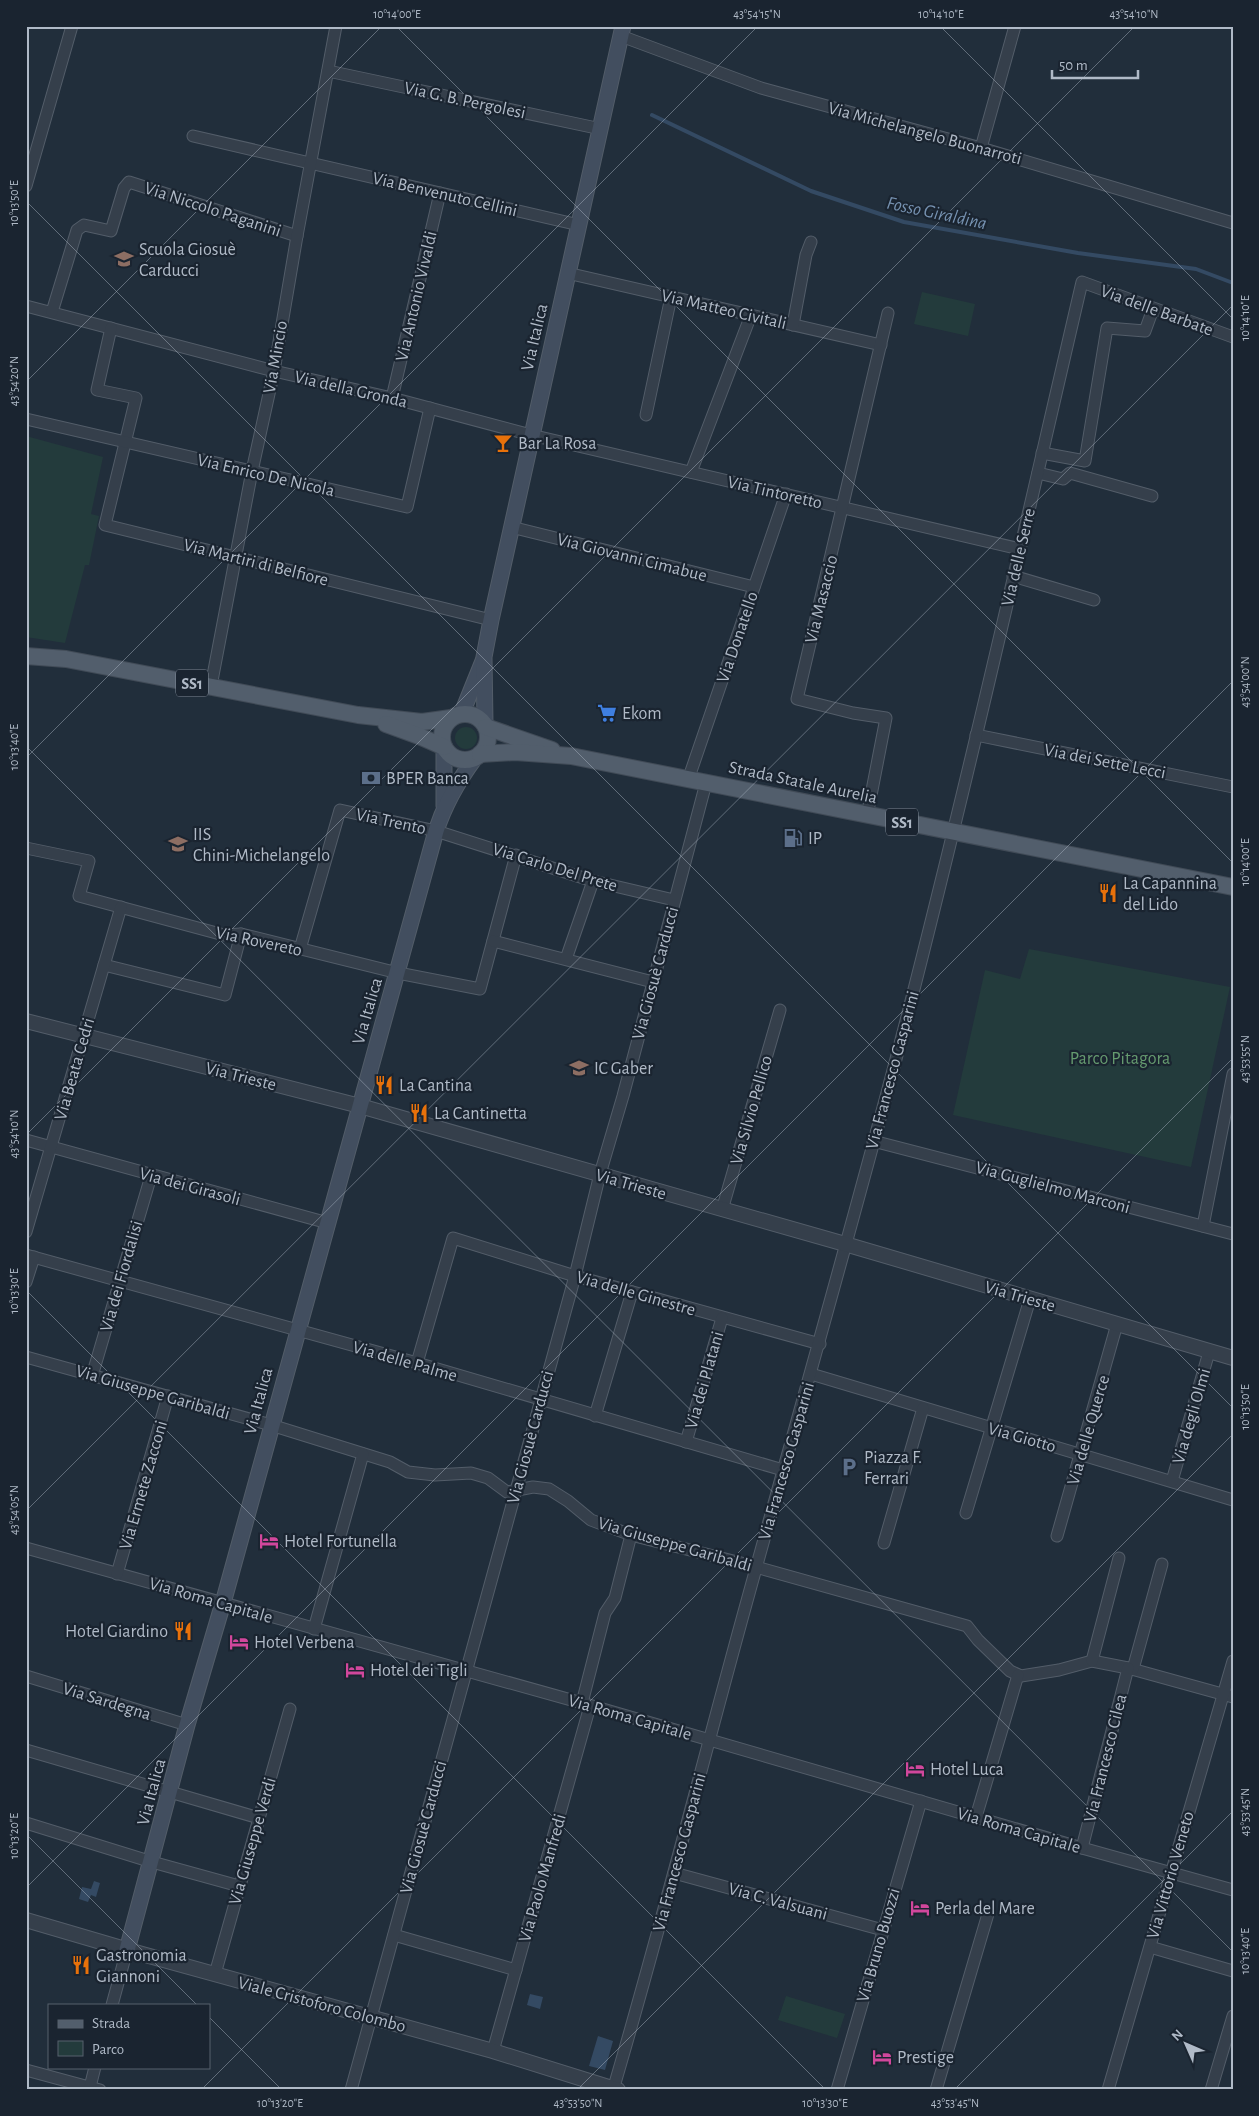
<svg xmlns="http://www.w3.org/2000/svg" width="1259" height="2116" viewBox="0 0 1259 2116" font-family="'Alegreya Sans',sans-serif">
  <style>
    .green { fill: #233b3c }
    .water { fill: #344a63 }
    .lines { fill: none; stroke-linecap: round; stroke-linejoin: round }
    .stream { stroke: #344a63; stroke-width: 4 }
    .minor-casing { stroke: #535d69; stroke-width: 13 }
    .tertiary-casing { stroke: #535d69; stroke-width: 16 }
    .secondary-casing { stroke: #535d69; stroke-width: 17 }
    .primary-casing { stroke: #414b57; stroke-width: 18 }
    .minor { stroke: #353f4b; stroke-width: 11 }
    .tertiary { stroke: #353f4b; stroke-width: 14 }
    .secondary { stroke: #424e5f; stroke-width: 15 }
    .primary { stroke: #525e6c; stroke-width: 16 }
    .ticks { fill: none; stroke: #b0bac7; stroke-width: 1; stroke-opacity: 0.45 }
    .labels { text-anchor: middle; stroke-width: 4.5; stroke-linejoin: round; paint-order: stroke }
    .shield { fill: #1a2430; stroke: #838d9a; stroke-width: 1 }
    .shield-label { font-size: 16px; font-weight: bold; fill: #b0bac7 }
    .street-label { font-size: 18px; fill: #b0bac7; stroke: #1a2430 }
    .poi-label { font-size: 18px; fill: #b0bac7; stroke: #1a2430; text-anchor: start }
    .park-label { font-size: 18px; fill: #659a6f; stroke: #1a2430 }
    .water-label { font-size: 19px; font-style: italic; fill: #7692b1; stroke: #1a2430 }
    .neatline { fill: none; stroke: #b0bac7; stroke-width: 2 }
    .ticks-label { font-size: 12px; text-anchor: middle; fill: #b0bac7 }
  </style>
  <rect width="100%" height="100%" fill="#212e3b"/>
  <g class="green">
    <path d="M922,292l53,12 -7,32 -54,-12z"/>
    <path d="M26,436l77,21 -12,57 8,2 -10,49h-4l-20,78 -39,-6z"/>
    <circle cx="466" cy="738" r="11"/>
    <path d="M1029,949l201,38 -39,180 -238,-52 32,-145 35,9z"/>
    <path d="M786,1996l59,18 -8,24 -59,-18z"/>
  </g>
  <g class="water">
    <path d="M94,1881l6,2 -4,14 -5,-2 -3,7 -9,-3 3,-12 9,2z"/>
    <path d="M530,1994l13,3 -3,12 -13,-4z"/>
    <path d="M598,2036l15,5 -8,29 -16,-4z"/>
  </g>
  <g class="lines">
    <g class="stream">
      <path d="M479,26h59"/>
      <path d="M652,115l159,76 93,31 174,31 118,16 37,14"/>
    </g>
    <g class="minor-casing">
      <g id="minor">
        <path d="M621,36l140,52 220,60 252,75"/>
        <path d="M328,71l273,58"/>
        <path d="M193,136l386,89"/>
        <path d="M981,148l34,-122"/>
        <path d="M26,186l46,-160"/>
        <path d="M567,273l314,72"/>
        <path d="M26,306l248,65 118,27 139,37 489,114"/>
        <path d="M52,312l25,-82 7,-5 27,6 13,-43 5,-6 168,54"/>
        <path d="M793,325l13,-70 5,-13"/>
        <path d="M111,328l-14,62 39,8 -31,127 386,95"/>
        <path d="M392,398l48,-205"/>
        <path d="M646,415l25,-118"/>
        <path d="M26,419l381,88 23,-99"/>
        <path d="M1042,453l43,8 22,-133 38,3 8,-22"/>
        <path d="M691,472l60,-157"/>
        <path d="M1038,473l25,6 7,-6 82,23"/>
        <path d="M511,527l243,60"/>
        <path d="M1013,576l81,24"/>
        <path d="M211,686l41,-215 22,-100 23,-135 39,-210"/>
        <path d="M976,735l257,52"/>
        <path d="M688,780l98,-286"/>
        <path d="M867,816l19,-98 -33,-5 -56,-14 91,-386"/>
        <path d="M26,848l63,13 -10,35 145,39 17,-1 157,39 82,16 36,-134"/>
        <path d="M493,941l160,41"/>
        <path d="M300,949l40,-139 96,21 157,50 81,19"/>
        <path d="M566,959l27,-78"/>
        <path d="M104,965l121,30 16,-61"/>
        <path d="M26,1140l302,83"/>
        <path d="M873,1141l360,93"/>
        <path d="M722,1210l58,-200"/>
        <path d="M1203,1226l30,-152"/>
        <path d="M26,1232l95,-325"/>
        <path d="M26,1255l391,108 366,107"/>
        <path d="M26,1282l8,-25"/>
        <path d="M26,1357l245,68 119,37 18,10 27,3 36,-2 17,5 19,14 26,-5 16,2 19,12 23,19 40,15 114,29 222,62 11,14 32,31 11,5 38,-6 33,-9 36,7 105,29"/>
        <path d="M417,1363l36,-125 122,38 245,68"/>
        <path d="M811,1374l422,126"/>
        <path d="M92,1376l59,-200"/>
        <path d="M595,1416l37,-124"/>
        <path d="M686,1442l36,-124"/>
        <path d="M1172,1481l37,-129"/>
        <path d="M966,1513l64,-214"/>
        <path d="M1057,1536l60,-212"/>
        <path d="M884,1543l39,-135"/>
        <path d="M26,1548l556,155 500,145 151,42"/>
        <path d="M117,1574l51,-178"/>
        <path d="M314,1629l49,-175"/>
        <path d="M1092,1661l27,-103"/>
        <path d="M1133,1669l29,-105"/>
        <path d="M26,1676l161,49"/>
        <path d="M582,1703l23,-90 10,-15 16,-63"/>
        <path d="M26,1750l233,68"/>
        <path d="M976,1817l42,-142"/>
        <path d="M26,1823l126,39 87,24"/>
        <path d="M1082,1848l46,-180"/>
        <path d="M674,1873l209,57"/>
        <path d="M394,1935l122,35"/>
        <path d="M1150,1947l83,24"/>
        <path d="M215,1974l75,-265"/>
        <path d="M112,2005l15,-55"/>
        <path d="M493,2051l97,-345"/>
        <path d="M26,2070l74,20"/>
        <path d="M90,2087l5,-20"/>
        <path d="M351,2090l224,-814 25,-102 23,-78 83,-313"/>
        <path d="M613,2090c46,-156 86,-314 129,-471 53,-193 108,-385 159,-579 65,-251 122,-505 181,-758l151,55"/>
        <path d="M837,2090l84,-289"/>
        <path d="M936,2090l52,-176"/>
        <path d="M1108,2090l125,-429"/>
        <path d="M1211,2090l22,-74"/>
      </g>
    </g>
    <g class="tertiary-casing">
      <g id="tertiary">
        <path d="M26,1021l334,85 485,138 388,114"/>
        <path d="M26,1920l116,34 351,97 125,39"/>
      </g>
    </g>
    <g class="secondary-casing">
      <g id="secondary">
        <path d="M462,713l21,-52"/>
        <path d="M485,724l-1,-67 7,-37 132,-594"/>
        <path d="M444,806v-58"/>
        <path d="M127,1950l60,-225 36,-122 213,-772c9,-28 22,-50 39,-73"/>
      </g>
    </g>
    <g class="primary-casing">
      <g id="primary">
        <path d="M26,656l40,3 292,56 64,7 29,-4"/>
        <circle cx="465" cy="737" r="23"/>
        <path d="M386,724l33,12 25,11"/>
        <path d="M486,727l66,23"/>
        <path d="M480,754l35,-2 56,4 662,131"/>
      </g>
    </g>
    <use href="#minor" class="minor"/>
    <use href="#tertiary" class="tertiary"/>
    <use href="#secondary" class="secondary"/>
    <use href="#primary" class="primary"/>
  </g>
  <path class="ticks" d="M396,26l837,837M940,26l293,293M26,201l1207,1207M26,382l356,-356M26,746l1207,1206M26,758l732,-732M26,1135l1109,-1109M26,1290l800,800M26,1511l1207,-1206M26,1834l171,171M26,1888l1207,-1207M209,2017l73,73M201,2090l1032,-1032M577,2090l656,-656M954,2090l279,-279"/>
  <defs>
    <g id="school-bare" transform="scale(1.5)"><path d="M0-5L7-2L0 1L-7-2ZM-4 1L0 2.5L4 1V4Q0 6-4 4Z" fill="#8d6e63" stroke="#1a2430" stroke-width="2.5" paint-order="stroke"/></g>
    <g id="bar-bare" transform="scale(1.5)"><path d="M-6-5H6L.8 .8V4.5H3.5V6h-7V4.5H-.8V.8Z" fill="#e8710a" stroke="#1a2430" stroke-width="2.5" paint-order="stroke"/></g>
    <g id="supermarket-bare" transform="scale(1.5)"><path d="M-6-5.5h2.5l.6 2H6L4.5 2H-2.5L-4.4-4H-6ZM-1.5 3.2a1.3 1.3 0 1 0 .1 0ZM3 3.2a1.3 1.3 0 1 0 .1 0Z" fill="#3f7fe0" stroke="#1a2430" stroke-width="2.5" paint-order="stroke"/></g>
    <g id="bank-bare" transform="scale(1.5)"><path d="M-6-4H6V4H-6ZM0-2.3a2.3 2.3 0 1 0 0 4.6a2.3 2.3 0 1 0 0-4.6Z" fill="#5c6f8a" stroke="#1a2430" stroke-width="2.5" paint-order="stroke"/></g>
    <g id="fuel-bare" transform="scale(1.5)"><path d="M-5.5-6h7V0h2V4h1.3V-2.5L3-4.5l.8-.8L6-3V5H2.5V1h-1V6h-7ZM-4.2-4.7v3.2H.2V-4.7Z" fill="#5c6f8a" stroke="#1a2430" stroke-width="2.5" paint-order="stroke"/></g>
    <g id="restaurant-bare" transform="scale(1.5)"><path d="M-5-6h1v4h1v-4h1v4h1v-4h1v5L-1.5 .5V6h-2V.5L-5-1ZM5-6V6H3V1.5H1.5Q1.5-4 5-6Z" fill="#e8710a" stroke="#1a2430" stroke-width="2.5" paint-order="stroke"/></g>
    <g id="parking-bare" transform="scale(1.5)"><path d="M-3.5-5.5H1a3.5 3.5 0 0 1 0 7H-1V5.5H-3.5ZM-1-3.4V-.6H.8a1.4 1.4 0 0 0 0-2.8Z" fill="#5c6f8a" stroke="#1a2430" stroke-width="2.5" paint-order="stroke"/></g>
    <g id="hotel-bare" transform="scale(1.5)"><path d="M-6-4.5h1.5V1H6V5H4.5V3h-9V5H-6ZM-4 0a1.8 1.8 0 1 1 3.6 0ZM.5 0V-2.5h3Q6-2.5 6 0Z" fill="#d1479c" stroke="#1a2430" stroke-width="2.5" paint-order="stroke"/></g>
  </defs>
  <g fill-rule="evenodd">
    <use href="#school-bare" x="124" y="259"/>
    <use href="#bar-bare" x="503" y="443"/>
    <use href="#supermarket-bare" x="607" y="713"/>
    <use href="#bank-bare" x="371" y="778"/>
    <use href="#fuel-bare" x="793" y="838"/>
    <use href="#school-bare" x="178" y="844"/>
    <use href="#restaurant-bare" x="1108" y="893"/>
    <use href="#school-bare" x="579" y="1068"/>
    <use href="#restaurant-bare" x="384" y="1085"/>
    <use href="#restaurant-bare" x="419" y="1113"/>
    <use href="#parking-bare" x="849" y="1467"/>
    <use href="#hotel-bare" x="269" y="1541"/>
    <use href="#restaurant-bare" x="183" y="1631"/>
    <use href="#hotel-bare" x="239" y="1642"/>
    <use href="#hotel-bare" x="355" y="1670"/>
    <use href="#hotel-bare" x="915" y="1769"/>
    <use href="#hotel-bare" x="920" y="1908"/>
    <use href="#restaurant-bare" x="81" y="1965"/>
    <use href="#hotel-bare" x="882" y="2057"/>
  </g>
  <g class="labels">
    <g class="shield">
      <rect x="176" y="669.5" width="32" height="27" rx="4"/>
      <rect x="886" y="808.5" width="32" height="27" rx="4"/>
    </g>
    <g class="shield-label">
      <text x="192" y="689">SS1</text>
      <text x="902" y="828">SS1</text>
    </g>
    <g class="street-label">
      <text transform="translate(465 100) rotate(12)" y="6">Via G. B. Pergolesi</text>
      <text transform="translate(925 133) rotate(15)" y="6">Via Michelangelo Buonarroti</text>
      <text transform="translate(445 194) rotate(13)" y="6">Via Benvenuto Cellini</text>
      <text transform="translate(213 209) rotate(18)" y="6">Via Niccolo Paganini</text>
      <text transform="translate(416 296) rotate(-77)" y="6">Via Antonio Vivaldi</text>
      <text transform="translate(724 309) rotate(13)" y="6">Via Matteo Civitali</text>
      <text transform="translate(1157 310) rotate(20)" y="6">Via delle Barbate</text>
      <text transform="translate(534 337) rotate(-77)" y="6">Via Italica</text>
      <text transform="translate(275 357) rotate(-80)" y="6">Via Mincio</text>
      <text transform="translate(351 389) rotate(13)" y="6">Via della Gronda</text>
      <text transform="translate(266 475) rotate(13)" y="6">Via Enrico De Nicola</text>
      <text transform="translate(775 492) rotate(13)" y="6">Via Tintoretto</text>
      <text transform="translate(632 557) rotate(14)" y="6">Via Giovanni Cimabue</text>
      <text transform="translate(1018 557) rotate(-77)" y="6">Via delle Serre</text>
      <text transform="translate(256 562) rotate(14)" y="6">Via Martiri di Belfiore</text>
      <text transform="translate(821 599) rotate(-76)" y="6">Via Masaccio</text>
      <text transform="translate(737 637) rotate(-71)" y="6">Via Donatello</text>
      <text transform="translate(1105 761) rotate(11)" y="6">Via dei Sette Lecci</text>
      <text transform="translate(803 782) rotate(12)" y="6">Strada Statale Aurelia</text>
      <text transform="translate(391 821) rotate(12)" y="6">Via Trento</text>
      <text transform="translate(555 867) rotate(17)" y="6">Via Carlo Del Prete</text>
      <text transform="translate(259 941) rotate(12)" y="6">Via Rovereto</text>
      <text transform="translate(655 973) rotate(-75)" y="6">Via Giosuè Carducci</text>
      <text transform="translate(367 1011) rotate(-74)" y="6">Via Italica</text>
      <text transform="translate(74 1069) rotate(-74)" y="6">Via Beata Cedri</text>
      <text transform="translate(892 1070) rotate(-75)" y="6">Via Francesco Gasparini</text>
      <text transform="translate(241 1076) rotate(14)" y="6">Via Trieste</text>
      <text transform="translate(751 1110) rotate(-74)" y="6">Via Silvio Pellico</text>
      <text transform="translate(631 1184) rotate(16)" y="6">Via Trieste</text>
      <text transform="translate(190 1186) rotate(15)" y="6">Via dei Girasoli</text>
      <text transform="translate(1053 1187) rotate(15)" y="6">Via Guglielmo Marconi</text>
      <text transform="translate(121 1276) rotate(-74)" y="6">Via dei Fiordalisi</text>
      <text transform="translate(636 1293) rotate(16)" y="6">Via delle Ginestre</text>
      <text transform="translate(1020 1296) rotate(16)" y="6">Via Trieste</text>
      <text transform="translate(405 1361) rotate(16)" y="6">Via delle Palme</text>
      <text transform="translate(704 1380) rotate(-74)" y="6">Via dei Platani</text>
      <text transform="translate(153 1392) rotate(16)" y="6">Via Giuseppe Garibaldi</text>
      <text transform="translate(258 1401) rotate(-75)" y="6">Via Italica</text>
      <text transform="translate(1191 1416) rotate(-74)" y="6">Via degli Olmi</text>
      <text transform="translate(1088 1430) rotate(-74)" y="6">Via delle Querce</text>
      <text transform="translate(530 1437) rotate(-75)" y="6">Via Giosuè Carducci</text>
      <text transform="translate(1022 1437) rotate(16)" y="6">Via Giotto</text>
      <text transform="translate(786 1461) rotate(-74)" y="6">Via Francesco Gasparini</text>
      <text transform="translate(143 1485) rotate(-74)" y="6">Via Ermete Zacconi</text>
      <text transform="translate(675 1544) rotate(16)" y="6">Via Giuseppe Garibaldi</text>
      <text transform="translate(211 1600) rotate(16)" y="6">Via Roma Capitale</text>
      <text transform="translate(107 1701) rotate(17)" y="6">Via Sardegna</text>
      <text transform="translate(630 1717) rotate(16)" y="6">Via Roma Capitale</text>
      <text transform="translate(1105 1758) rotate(-76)" y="6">Via Francesco Cilea</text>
      <text transform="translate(151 1792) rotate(-75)" y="6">Via Italica</text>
      <text transform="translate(423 1827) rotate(-75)" y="6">Via Giosuè Carducci</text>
      <text transform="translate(1019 1830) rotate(16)" y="6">Via Roma Capitale</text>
      <text transform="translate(252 1841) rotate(-74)" y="6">Via Giuseppe Verdi</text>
      <text transform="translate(679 1852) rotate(-75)" y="6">Via Francesco Gasparini</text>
      <text transform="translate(1170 1875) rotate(-74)" y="6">Via Vittorio Veneto</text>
      <text transform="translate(542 1878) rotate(-74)" y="6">Via Paolo Manfredi</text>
      <text transform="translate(778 1901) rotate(15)" y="6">Via C. Valsuani</text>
      <text transform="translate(878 1945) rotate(-74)" y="6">Via Bruno Buozzi</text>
      <text transform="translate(322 2004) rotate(15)" y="6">Viale Cristoforo Colombo</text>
    </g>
    <g class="poi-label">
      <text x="139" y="255">Scuola Giosuè<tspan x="139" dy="21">Carducci</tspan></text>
      <text x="518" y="449">Bar La Rosa</text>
      <text x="622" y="719">Ekom</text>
      <text x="386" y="784">BPER Banca</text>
      <text x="193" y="840">IIS<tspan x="193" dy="21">Chini-Michelangelo</tspan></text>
      <text x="808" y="844">IP</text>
      <text x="1123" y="889">La Capannina<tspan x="1123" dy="21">del Lido</tspan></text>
      <text x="594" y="1074">IC Gaber</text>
      <text x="399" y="1091">La Cantina</text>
      <text x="434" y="1119">La Cantinetta</text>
      <text x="864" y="1463">Piazza F.<tspan x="864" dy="21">Ferrari</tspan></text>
      <text x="284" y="1547">Hotel Fortunella</text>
      <text x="168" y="1637" text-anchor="end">Hotel Giardino</text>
      <text x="254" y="1648">Hotel Verbena</text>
      <text x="370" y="1676">Hotel dei Tigli</text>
      <text x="930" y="1775">Hotel Luca</text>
      <text x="935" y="1914">Perla del Mare</text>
      <text x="96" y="1961">Gastronomia<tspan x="96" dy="21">Giannoni</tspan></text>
      <text x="897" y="2063">Prestige</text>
    </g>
    <g class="park-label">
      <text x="1120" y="1064">Parco Pitagora</text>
    </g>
    <g class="water-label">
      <text transform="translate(937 212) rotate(12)" y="7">Fosso Giraldina</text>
    </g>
  </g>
  <rect width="1259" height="2116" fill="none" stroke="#1a2430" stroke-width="55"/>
  <rect x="48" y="2004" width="162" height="65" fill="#1a2430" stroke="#56606c"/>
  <rect x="58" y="2020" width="25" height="8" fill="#525e6c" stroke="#56606c"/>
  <text x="92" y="2028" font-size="15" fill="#b0bac7">Strada</text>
  <rect x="58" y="2041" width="25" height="15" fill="#233b3c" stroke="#56606c"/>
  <text x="92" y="2054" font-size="15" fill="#b0bac7">Parco</text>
  <g transform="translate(1186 2044) rotate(315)" stroke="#1a2430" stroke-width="4" paint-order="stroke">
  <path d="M0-4L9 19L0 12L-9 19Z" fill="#b0bac7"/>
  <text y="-8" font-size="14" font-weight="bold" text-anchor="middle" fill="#b0bac7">N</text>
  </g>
  <path d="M1052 70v8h86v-8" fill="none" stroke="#b0bac7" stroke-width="2.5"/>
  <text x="1059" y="70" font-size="15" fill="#b0bac7" stroke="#1a2430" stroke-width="4" paint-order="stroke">50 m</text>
  <rect x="28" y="28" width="1204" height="2060" class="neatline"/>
  <g class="ticks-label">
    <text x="397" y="18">10°14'00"E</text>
    <text x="757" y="18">43°54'15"N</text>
    <text x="941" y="18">10°14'10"E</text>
    <text x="1134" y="18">43°54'10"N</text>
    <text transform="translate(14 203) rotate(-90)" y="4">10°13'50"E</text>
    <text transform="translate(1245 318) rotate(-90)" y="4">10°14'10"E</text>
    <text transform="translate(14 381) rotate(-90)" y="4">43°54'20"N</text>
    <text transform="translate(1245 682) rotate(-90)" y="4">43°54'00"N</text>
    <text transform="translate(14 747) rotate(-90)" y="4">10°13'40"E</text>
    <text transform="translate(1245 862) rotate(-90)" y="4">10°14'00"E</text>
    <text transform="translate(1245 1059) rotate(-90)" y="4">43°53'55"N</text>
    <text transform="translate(14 1134) rotate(-90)" y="4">43°54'10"N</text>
    <text transform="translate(14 1291) rotate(-90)" y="4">10°13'30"E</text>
    <text transform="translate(1245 1407) rotate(-90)" y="4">10°13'50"E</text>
    <text transform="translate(14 1510) rotate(-90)" y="4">43°54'05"N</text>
    <text transform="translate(1245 1812) rotate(-90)" y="4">43°53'45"N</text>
    <text transform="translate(14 1836) rotate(-90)" y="4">10°13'20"E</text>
    <text transform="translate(1245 1951) rotate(-90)" y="4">10°13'40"E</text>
    <text x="280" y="2107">10°13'20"E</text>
    <text x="578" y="2107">43°53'50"N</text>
    <text x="825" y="2107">10°13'30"E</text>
    <text x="955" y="2107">43°53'45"N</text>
  </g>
</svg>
